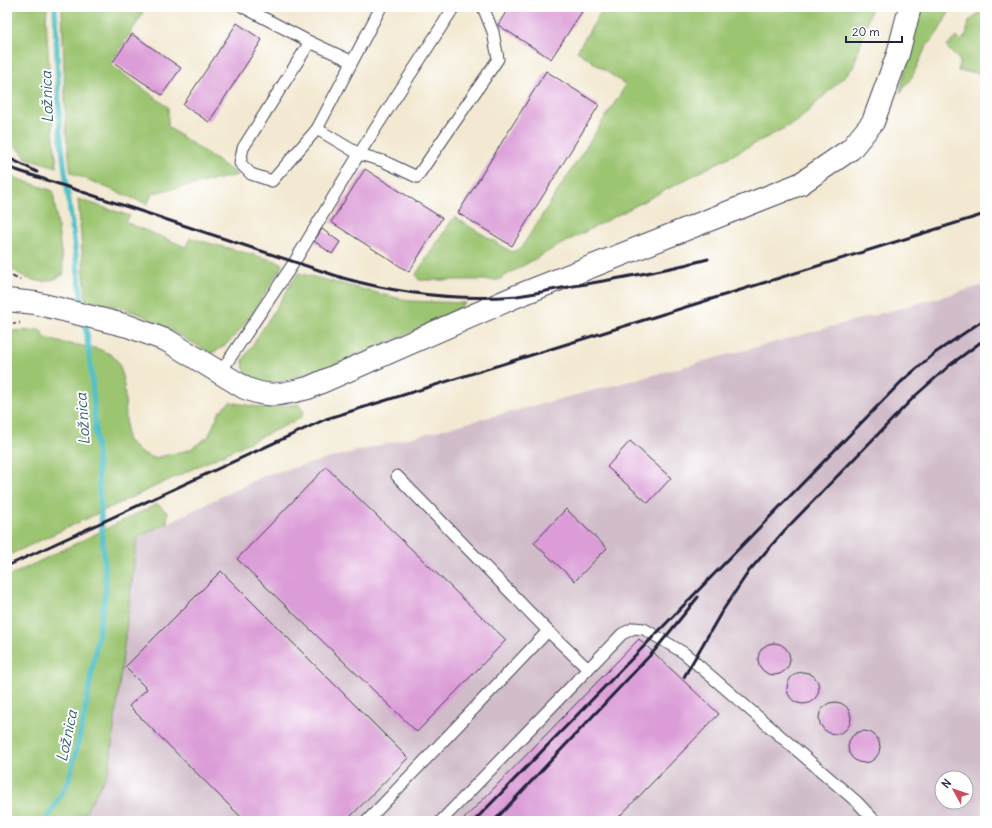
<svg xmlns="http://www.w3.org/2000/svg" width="992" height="828" viewBox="0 0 992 828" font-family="Delius,sans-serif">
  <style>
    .industrial { fill: #d1bdca; fill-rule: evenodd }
    .green { fill: #9cc571; stroke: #5f7456 }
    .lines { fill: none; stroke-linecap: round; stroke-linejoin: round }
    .stream { stroke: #53c1c9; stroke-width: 5.5 }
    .building { fill: #db9cd7 }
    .lane-casing { stroke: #414052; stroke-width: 13 }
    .street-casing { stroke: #414052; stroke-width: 24 }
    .path { stroke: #414052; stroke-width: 2.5; stroke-dasharray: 3 3; stroke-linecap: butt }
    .lane { stroke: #fff; stroke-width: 11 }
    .street { stroke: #fff; stroke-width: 22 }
    .rail { stroke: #22223b; stroke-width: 3 }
    .labels { text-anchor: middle; stroke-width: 4; stroke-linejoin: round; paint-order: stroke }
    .water-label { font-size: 15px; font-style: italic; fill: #366274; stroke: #fff }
  </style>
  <rect width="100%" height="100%" fill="#fff"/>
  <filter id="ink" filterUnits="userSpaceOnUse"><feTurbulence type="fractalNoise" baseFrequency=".025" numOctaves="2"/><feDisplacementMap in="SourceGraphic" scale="8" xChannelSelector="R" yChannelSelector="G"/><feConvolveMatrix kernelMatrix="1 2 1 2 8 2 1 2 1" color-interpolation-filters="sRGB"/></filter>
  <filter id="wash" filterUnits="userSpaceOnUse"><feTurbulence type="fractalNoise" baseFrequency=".012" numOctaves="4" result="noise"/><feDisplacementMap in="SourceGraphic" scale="16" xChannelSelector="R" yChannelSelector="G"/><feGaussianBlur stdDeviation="0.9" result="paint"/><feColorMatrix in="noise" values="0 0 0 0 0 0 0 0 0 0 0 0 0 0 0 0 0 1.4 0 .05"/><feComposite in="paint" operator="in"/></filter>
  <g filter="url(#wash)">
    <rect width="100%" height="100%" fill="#f3e9d2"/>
    <path class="industrial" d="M985,285v536h-904l28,-51 28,-232 128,-63 373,-96zM942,778h24v24h-24z"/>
    <g class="green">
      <path d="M7,7h40l-1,13 7,111 4,36 -31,-9 -5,-7 -14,-10z"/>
      <path d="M62,7h80v8l-32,49 58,43v20l70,48 -85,18 -6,11 -76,-31 -5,-41z"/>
      <path d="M604,7h268l-19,61 -55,53 -244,127 -56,32h-79l-3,-6 38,-57 58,35 9,-4 105,-163 -49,-34z"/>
      <path d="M918,7h34l-15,27 -11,13 -14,30 -12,16z"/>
      <path d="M978,7h7v69l-8,-3 -19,-2 2,-10 -14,-14 10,-10 5,4 5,-6 3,-14 7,-5 4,-6z"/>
      <path d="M7,175l46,16 11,83c-21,14 -39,6 -57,-9z"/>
      <path d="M78,199l52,17 -5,6 61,25 4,-9 90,24 2,4c-16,24 -44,79 -71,87l-67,-37 -19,-7 -39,-9z"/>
      <path d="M298,273l111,28 56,2c-25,20 -169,82 -200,80 -14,-1 -22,-10 -22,-23z"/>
      <path d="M41,330l3,7c15,7 30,7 45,10 9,1 25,7 29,15 9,17 7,57 9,77l12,13 15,6 35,-8 19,-13 12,-26 10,-9 33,6 35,-4 6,7 -3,7 -294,138v-225z"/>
      <path d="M157,504l11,9 -1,10 -30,15 -28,232 -28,51h-74v-244z"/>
    </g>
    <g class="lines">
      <g class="stream">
        <path d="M55,7l5,125 23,179"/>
        <path d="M46,821l23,-41 14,-58 23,-132 -14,-211 -7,-59"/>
      </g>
    </g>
    <g id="blocks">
      <g class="building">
        <path d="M509,7h76l-34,52 -53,-34z"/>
        <path d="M237,23l25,17 -53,82 -26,-17z"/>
        <path d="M132,34l49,34 -19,27 -49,-33z"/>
        <path d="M546,71l53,34 -87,141 -54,-33z"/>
        <path d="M365,169l77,49 -33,54 -78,-50z"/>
        <path d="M322,229l18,13 -8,12 -18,-13z"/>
        <path d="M630,441l41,37 -23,25 -41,-36z"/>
        <path d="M326,467l180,173 -89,92 -180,-173z"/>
        <path d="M566,509l41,39 -32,33 -41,-38z"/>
        <path d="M221,571l187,187 -62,63h-101l-116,-115 18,-17 -22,-22z"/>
        <path d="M639,639l80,75 -104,107h-153z"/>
        <circle cx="774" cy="659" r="16"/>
        <circle cx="803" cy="688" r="16"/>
        <circle cx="835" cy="718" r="16"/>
        <circle cx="864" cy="747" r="16"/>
      </g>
    </g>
  </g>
  <g filter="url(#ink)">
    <use href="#blocks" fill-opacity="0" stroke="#414052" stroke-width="1"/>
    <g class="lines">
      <g class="lane-casing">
        <g id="lane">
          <path d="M243,7l67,35 -67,106 -3,15 11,11 21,7 45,-52 42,25 24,7 34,16 81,-118 -5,-27 -10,-25"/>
          <path d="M310,42l41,19"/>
          <path d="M317,129l64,-122"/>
          <path d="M220,373l75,-112 64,-107 95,-147"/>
          <path d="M397,476l151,155 40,38"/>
          <path d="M367,821l181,-190"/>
          <path d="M441,821l181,-187 12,-6 10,1 40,24 173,149 18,19"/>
        </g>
      </g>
      <g class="street-casing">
        <path id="street" d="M7,300l28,3 93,23 40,15 77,47c26,11 36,6 63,0l209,-92 283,-112 51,-35 22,-27 25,-68 12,-47"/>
      </g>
      <g class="path">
        <path d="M7,273l7,4 -1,1"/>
        <path d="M14,277l6,3"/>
        <path d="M7,324l13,-1"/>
      </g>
      <use href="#lane" class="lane"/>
      <use href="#street" class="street"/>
      <g class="rail">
        <path d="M7,157l30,15"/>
        <path d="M7,167l336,111c57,16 115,23 174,18 23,-3 46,-9 69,-12 41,-7 82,-14 122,-25"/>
        <path d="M7,566l319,-147 659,-205"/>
        <path d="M684,677l37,-64 28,-42 36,-41 130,-134 35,-31 35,-26"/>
        <path d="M474,821l427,-439 34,-29 50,-34"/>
        <path d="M494,821l161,-171 43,-53"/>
      </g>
    </g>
  </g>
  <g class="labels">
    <g class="water-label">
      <text transform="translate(47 97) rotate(-92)" y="5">Ložnica</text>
      <text transform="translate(83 419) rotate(-94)" y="5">Ložnica</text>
      <text transform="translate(67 736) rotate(-78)" y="5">Ložnica</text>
    </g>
  </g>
  <rect width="992" height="828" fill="none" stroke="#fff" stroke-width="24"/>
  <g transform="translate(954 790) rotate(310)"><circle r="19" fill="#ffffff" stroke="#a7a7b1"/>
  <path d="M0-3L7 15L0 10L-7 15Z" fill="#d1495b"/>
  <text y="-6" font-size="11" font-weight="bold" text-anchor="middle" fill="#22223b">N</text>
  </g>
  <path d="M846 36v6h56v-6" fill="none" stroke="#22223b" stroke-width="2"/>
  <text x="852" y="36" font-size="12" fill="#22223b" stroke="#ffffff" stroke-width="3" paint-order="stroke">20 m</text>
</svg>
